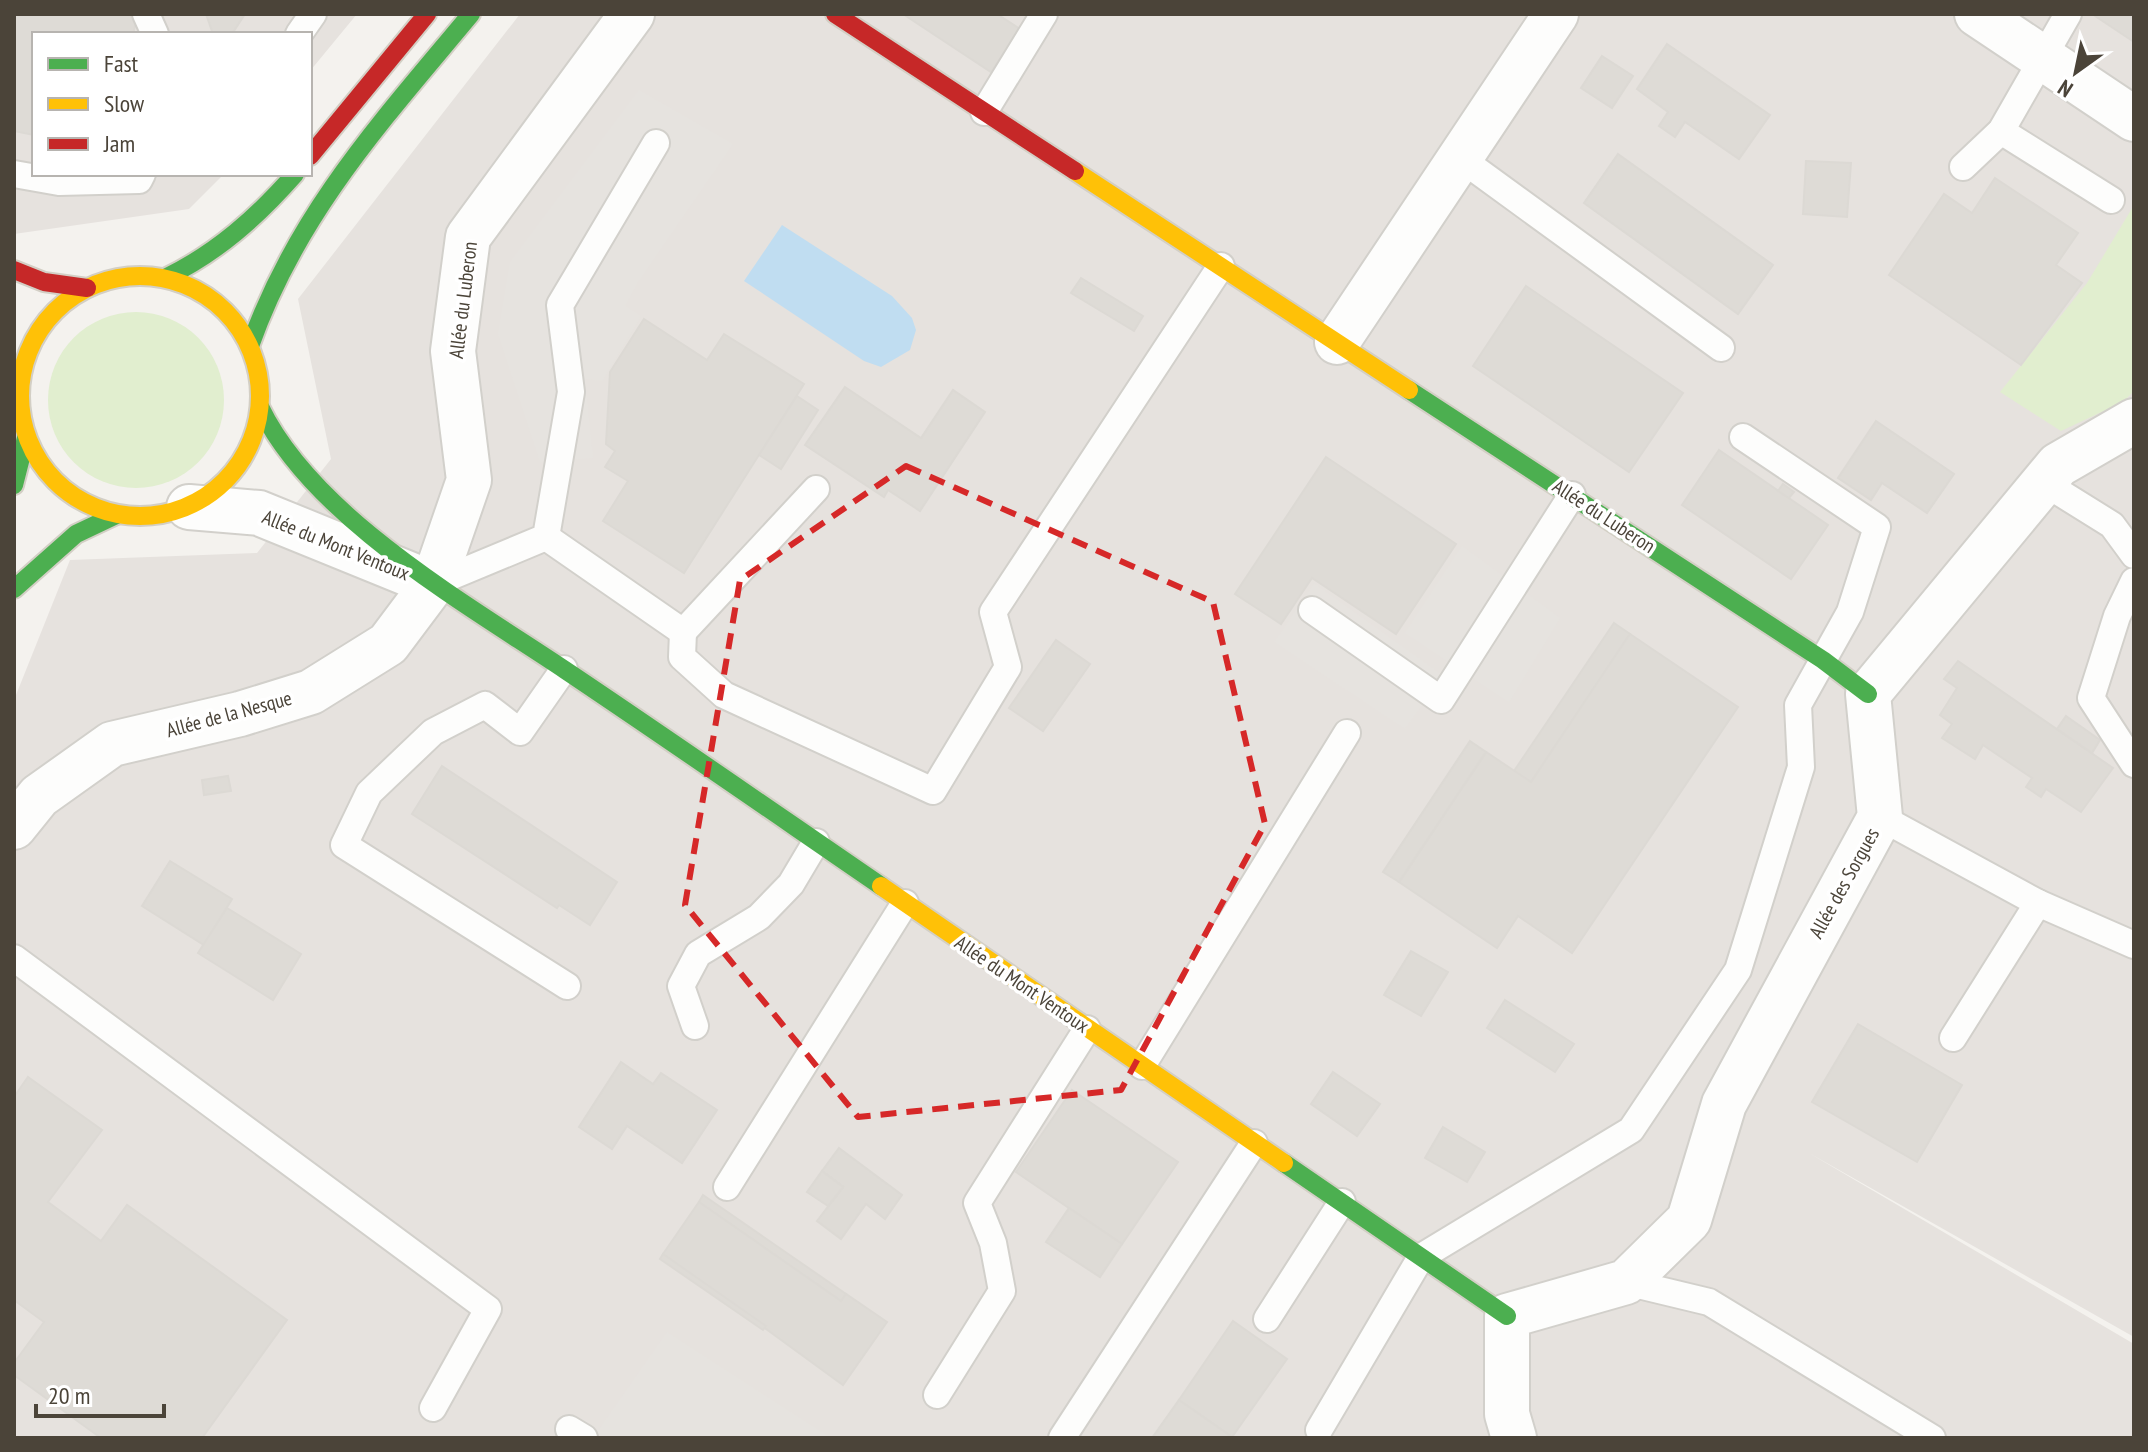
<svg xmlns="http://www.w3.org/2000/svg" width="2148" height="1452" viewBox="0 0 2148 1452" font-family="'PT Sans Narrow',sans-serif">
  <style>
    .industrial { fill: #e6e2de }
    .green { fill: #e1eecf }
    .parking { fill: #e6e3df }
    .water { fill: #c0ddf1 }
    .building { fill: #dedbd6; stroke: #dcd9d4; stroke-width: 2 }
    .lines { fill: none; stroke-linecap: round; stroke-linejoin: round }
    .lane-casing { stroke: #d2d0cb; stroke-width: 30 }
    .street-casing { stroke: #d2d0cb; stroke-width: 48 }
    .fast-casing { stroke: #d3cfc5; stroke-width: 22 }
    .slow-casing { stroke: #d3cfc5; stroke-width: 22 }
    .jam-casing { stroke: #d3cfc5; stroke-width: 22 }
    .lane { stroke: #fdfdfc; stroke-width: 26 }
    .street { stroke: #fdfdfc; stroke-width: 44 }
    .fast { stroke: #4caf50; stroke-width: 18 }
    .slow { stroke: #ffc107; stroke-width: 18 }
    .jam { stroke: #c62828; stroke-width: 18 }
    .marked { fill: none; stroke: #d62828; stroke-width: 6; stroke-dasharray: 16 10; stroke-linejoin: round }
    .labels { text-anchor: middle; stroke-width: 7; stroke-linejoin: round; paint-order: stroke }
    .street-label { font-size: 20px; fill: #4b4439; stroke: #fff }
  </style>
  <rect width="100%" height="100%" fill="#f4f2ee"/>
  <g class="industrial">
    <path d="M14,14h343l-47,57v-37h-276v140h190l-35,35 -175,25z"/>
    <path d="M520,14h1614v1323l-325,-184 325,191v94h-2120v-738l56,-140 187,-7 74,-94 -33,-160z"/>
  </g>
  <g class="green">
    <path d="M2134,205v186l-11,11 -62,29 -61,-39 87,-109z"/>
    <circle cx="136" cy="400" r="88"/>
  </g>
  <g class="parking">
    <path d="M639,90l94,54 -95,138 -13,24 16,10 -39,65 -17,-2 8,79 -53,4 -42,-128 12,-72z"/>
    <path d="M1462,546l98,72 -51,84 -104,-69z"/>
    <path d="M1314,583l130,93 -39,53 -131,-87z"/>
    <path d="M667,1332l164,106h-238z"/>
  </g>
  <path class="water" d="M782,225l110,71 20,22 4,12 -6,20 -29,17 -17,-6 -120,-80z"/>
  <g class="building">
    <path d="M14,14h124l-5,20h-99v101l-20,-4z"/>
    <path d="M206,14h39l-13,20h-19z"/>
    <path d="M903,14h94l23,15 -29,43z"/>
    <path d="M2096,14h38v28l-39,-26z"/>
    <path d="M1667,44l103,71 -31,44 -54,-37 -10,15 -16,-11 9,-14 -31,-23z"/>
    <path d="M1602,56l31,20 -21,32 -31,-20z"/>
    <path d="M1618,154l155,111 -35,49 -154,-111z"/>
    <path d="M1806,161l45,2 -4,54 -44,-3z"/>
    <path d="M1995,178l83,55 -22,32 26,18 -61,82 -132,-90 55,-81 28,19z"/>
    <path d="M1081,278l62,38 -9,15 -63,-38z"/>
    <path d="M1526,286l157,107 -54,79 -156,-106z"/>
    <path d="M644,319l63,41 17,-26 80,50 -120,189 -81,-52 25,-40 -23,-14 10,-16 -9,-7 4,-72z"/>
    <path d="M845,387l76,51 32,-48 32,22 -65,99 -32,-21 -4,7 -79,-52z"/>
    <path d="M797,396l21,14 -37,59 -22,-14z"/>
    <path d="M1876,421l78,53 -27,39 -45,-30 -11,17 -33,-22z"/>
    <path d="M1719,450l109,75 -37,54 -109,-74z"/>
    <path d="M1326,457l130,87 -60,90 -84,-56 -31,46 -46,-30z"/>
    <path d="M1783,484l11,8 -5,6 -11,-7z"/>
    <path d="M1614,623l16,11 -99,148 -17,-11z"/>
    <path d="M1630,634l108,73 -166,246 -54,-37 -21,32 -98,-66 87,-130 45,30z"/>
    <path d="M1056,640l34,24 -47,67 -34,-23z"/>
    <path d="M1958,661l155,107 -32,44 -35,-23 -5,8 -15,-10 6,-9 -49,-33 -8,14 -33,-21 10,-14 -12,-9 17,-27 -13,-9z"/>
    <path d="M2066,716l34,24 -8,13 -35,-24z"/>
    <path d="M1470,741l16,11 -87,130 -16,-10z"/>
    <path d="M442,766l175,116 -27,43 -31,-20 -2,3 -145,-94z"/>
    <path d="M228,776l3,15 -27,4 -2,-15z"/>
    <path d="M170,861l62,38 -28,46 -62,-39z"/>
    <path d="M227,908l74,46 -28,46 -75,-47z"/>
    <path d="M1411,951l37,21 -27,44 -37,-21z"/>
    <path d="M1505,1000l69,44 -19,28 -68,-44z"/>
    <path d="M1858,1024l104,61 -45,77 -105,-60z"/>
    <path d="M621,1062l32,22 8,-11 56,37 -35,53 -55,-37 -15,23 -33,-22z"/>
    <path d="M1333,1072l47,32 -23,32 -46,-32z"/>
    <path d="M28,1077l74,53 -54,72 53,39 26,-36 160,115 -85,118h-101l-87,-63v-12l30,-41 -30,-22v-203z"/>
    <path d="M1072,1090l106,72 -56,82 -106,-72z"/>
    <path d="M1443,1127l42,25 -18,30 -42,-24z"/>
    <path d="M839,1148l63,47 -17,24 -19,-15 -25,35 -24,-18 26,-34 -21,-16z"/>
    <path d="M822,1171l21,16 -15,19 -21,-14z"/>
    <path d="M703,1195l143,99 -5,7 -142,-99z"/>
    <path d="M699,1202l142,99 5,-7 41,28 -44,63 -180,-131z"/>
    <path d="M1069,1208l53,36 -22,33 -54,-35z"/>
    <path d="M663,1254l103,72 -3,4 -103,-71z"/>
    <path d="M1233,1321l54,38 -55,78 -53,-37z"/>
    <path d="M1179,1400l53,37v1h-80z"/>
  </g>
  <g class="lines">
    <g class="lane-casing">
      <g id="lane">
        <path d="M146,14l9,20"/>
        <path d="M299,34l14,-20"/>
        <path d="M984,112l60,-98"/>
        <path d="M2001,131l110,69"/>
        <path d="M1460,158l261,190"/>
        <path d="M1963,167l38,-36 67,-117"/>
        <path d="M14,174l45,8 80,-2 3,-6"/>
        <path d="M2043,482l69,43 22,30"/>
        <path d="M546,537l137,95 133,-143"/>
        <path d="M2134,581l-17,35 -26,82 43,66"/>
        <path d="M433,584l113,-47 25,-145 -11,-87 96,-162"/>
        <path d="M1312,610l129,90 131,-205"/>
        <path d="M683,632l-1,25 42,38 209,96 75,-124 -15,-55 228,-346"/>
        <path d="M564,669l-44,63 -35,-27 -52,27 -64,61 -25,52 223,141"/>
        <path d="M1880,817l158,86 -85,135"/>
        <path d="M2038,903l96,42"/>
        <path d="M14,958l474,351 -55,99"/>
        <path d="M695,1026l-14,-40 17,-32 61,-37 32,-33 25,-42"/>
        <path d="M1142,1066l205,-333"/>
        <path d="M727,1187l178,-284"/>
        <path d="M1626,1282l83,20 223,136"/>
        <path d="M1267,1319l75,-117"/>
        <path d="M937,1395l65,-104 -9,-48 -16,-40 110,-174"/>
        <path d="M569,1429l15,9"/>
        <path d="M1319,1430l102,-173 210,-127 107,-160 63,-203 -3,-62 52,-93 27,-85 -134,-90"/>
        <path d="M1062,1438l192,-295"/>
      </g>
    </g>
    <g class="street-casing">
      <g id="street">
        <path d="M1977,14l157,105"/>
        <path d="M1337,342l219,-328"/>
        <path d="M189,507l70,6 162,66"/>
        <path d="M14,827l25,-31 73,-52 128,-30 71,-22 77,-48 45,-60 36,-104 -16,-129 15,-114 164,-223"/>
        <path d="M1514,1438l-7,-24v-98l119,-34 63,-62 35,-116 156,-287 -12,-123 190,-229 76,-44"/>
      </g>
    </g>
    <g class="fast-casing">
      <g id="fast">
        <path d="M165,278c52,-25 92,-61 130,-104"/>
        <path d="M250,346c47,-133 133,-226 221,-332"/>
        <path d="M1409,390l414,270 45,34"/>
        <path d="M260,407c53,110 205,196 305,263 106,71 211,144 316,216"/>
        <path d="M14,485l12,-47"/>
        <path d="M14,589l62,-55 40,-19"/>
        <path d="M1284,1163l223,153"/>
      </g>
    </g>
    <g class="slow-casing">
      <g id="slow">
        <path d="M1075,171l334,219"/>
        <circle cx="140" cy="396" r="120"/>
        <path d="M881,886l403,277"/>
      </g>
    </g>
    <g class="jam-casing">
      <g id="jam">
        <path d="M835,14l240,157"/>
        <path d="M310,156l117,-142"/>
        <path d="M14,270l30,12 43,6"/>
      </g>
    </g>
    <use href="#lane" class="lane"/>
    <use href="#street" class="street"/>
    <use href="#fast" class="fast"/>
    <use href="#slow" class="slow"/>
    <use href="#jam" class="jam"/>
  </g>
  <path class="marked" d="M906,466l307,136 52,222 -144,266 -263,27 -173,-212 55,-325z"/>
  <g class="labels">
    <g class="street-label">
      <text transform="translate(463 300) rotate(-83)" y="7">Allée du Luberon</text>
      <text transform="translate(1604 516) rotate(33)" y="7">Allée du Luberon</text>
      <text transform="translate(336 545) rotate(22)" y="7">Allée du Mont Ventoux</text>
      <text transform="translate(229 714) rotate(-15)" y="7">Allée de la Nesque</text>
      <text transform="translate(1844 883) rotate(-61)" y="7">Allée des Sorgues</text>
      <text transform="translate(1022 984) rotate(34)" y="7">Allée du Mont Ventoux</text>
    </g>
  </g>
  <rect width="2148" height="1452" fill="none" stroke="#4b4439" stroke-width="32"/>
  <rect x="32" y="32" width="280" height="144" fill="#ffffff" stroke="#b7b4b0" stroke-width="2"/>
  <rect x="48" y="58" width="40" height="12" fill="#4caf50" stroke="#b7b4b0" stroke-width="2"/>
  <text x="104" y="72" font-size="24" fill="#4b4439">Fast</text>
  <rect x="48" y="98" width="40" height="12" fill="#ffc107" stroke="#b7b4b0" stroke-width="2"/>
  <text x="104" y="112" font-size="24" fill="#4b4439">Slow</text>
  <rect x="48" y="138" width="40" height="12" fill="#c62828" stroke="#b7b4b0" stroke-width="2"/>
  <text x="104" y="152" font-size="24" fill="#4b4439">Jam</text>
  <g transform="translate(2076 72) rotate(213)" stroke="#ffffff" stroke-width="6" paint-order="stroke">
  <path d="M0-6L14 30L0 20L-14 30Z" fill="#4b4439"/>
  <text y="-12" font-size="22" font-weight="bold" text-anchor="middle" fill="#4b4439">N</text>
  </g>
  <path d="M36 1404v12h128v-12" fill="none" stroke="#4b4439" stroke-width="4"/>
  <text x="48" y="1404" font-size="24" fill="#4b4439" stroke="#ffffff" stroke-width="6" paint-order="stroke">20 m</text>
</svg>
